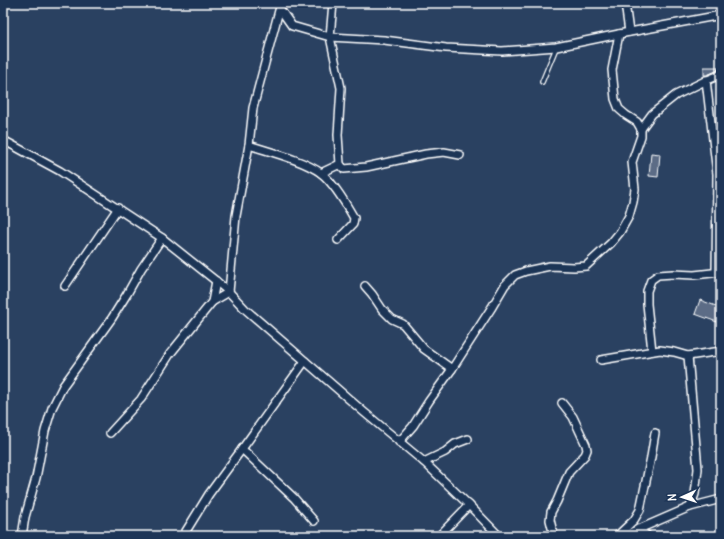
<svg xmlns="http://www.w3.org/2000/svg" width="724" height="539" viewBox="0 0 724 539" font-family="Delius,sans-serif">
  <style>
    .building { fill: #5b6c86; stroke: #fff }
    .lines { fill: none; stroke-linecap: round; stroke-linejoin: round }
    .lane-casing { stroke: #fff; stroke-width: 6 }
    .street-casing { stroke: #fff; stroke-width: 10 }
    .lane { stroke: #1d3557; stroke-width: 3.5 }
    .street { stroke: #1d3557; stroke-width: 7 }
  </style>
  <rect width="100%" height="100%" fill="#2a4161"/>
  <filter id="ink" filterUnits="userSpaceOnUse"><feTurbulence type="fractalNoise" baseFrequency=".025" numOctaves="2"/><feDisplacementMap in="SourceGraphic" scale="8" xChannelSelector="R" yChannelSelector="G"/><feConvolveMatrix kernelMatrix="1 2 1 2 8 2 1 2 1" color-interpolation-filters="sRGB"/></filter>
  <g filter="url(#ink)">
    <g class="building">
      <path d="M704,67h14v2l-2,2 -9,4h-3z"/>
      <path d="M651,153l9,1 -2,23 -9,-1z"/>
      <path d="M700,300l21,8v4l-4,10 -22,-8z"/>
    </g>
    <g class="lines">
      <g class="lane-casing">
        <path id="lane" d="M542,82l14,-34"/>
      </g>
      <g class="street-casing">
        <g id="street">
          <path d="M333,3l-3,34 11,51 -3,47 2,29 4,5 22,-2 60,-13 18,-2 16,3"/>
          <path d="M625,3l4,29"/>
          <path d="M280,9l12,17 38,11 54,3 62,8 56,3 54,-4 63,-13 102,-19"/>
          <path d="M706,80l11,94 -1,99"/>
          <path d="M641,129l11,-15 24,-19 29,-14 15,-6 1,-2"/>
          <path d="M3,140l57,31 102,67 54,43 13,11 16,17 120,104 59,49 45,43 30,31"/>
          <path d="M249,145c21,7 54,15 72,28 13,10 25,31 33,45l-1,6 -15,16"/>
          <path d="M321,173l19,-9"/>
          <path d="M65,286l53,-78"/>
          <path d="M365,286l7,8 10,15 10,10 11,5 21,25 28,20"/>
          <path d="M212,302l17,-10 7,-76 13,-71 4,-37 28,-105"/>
          <path d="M652,351l-5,-47v-13l4,-11 7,-5 15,-1 21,1 27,-3"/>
          <path d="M601,360l59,-10 14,2 14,4 33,-5"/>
          <path d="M110,433l31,-34 29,-45 42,-52 4,-21"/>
          <path d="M399,442l14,-16 16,-25 23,-32 40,-62 13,-22 10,-10 11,-4 24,-5 24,1 12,-1 25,-23 9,-11 9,-16 4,-14 2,-13 -3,-27 9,-26v-7l-4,-7 -11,-7 -7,-6 -4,-10 -3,-29 7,-36"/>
          <path d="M242,449l52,49 20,23"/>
          <path d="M424,462l21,-10 10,-8 13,-5"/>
          <path d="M690,507l31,-8"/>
          <path d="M638,529l10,7"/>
          <path d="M22,536l3,-19 11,-39 9,-47 7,-23 11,-22 49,-68 15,-24 14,-25 21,-31"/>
          <path d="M183,536l26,-42 33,-45 63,-88"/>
          <path d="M439,536l30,-31"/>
          <path d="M554,536l-4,-16 1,-8 6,-11 12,-29 16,-17 2,-5 -1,-5 -13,-28 -11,-14"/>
          <path d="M617,536l17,-16 6,-10 11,-53 4,-24"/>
          <path d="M623,536l67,-29 5,-13 3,-25 -10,-113"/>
        </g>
      </g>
      <use href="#lane" class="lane"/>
      <use href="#street" class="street"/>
    </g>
  </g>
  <rect width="724" height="539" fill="none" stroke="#1d3557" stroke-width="16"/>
  <rect x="8" y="8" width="708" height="523" fill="none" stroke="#fff" stroke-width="1.5" filter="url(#ink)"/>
  <g transform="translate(682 497) rotate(267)" stroke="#1d3557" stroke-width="3" paint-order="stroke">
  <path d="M0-3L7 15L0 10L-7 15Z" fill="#ffffff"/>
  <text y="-6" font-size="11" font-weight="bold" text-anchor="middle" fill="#ffffff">N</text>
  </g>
</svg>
